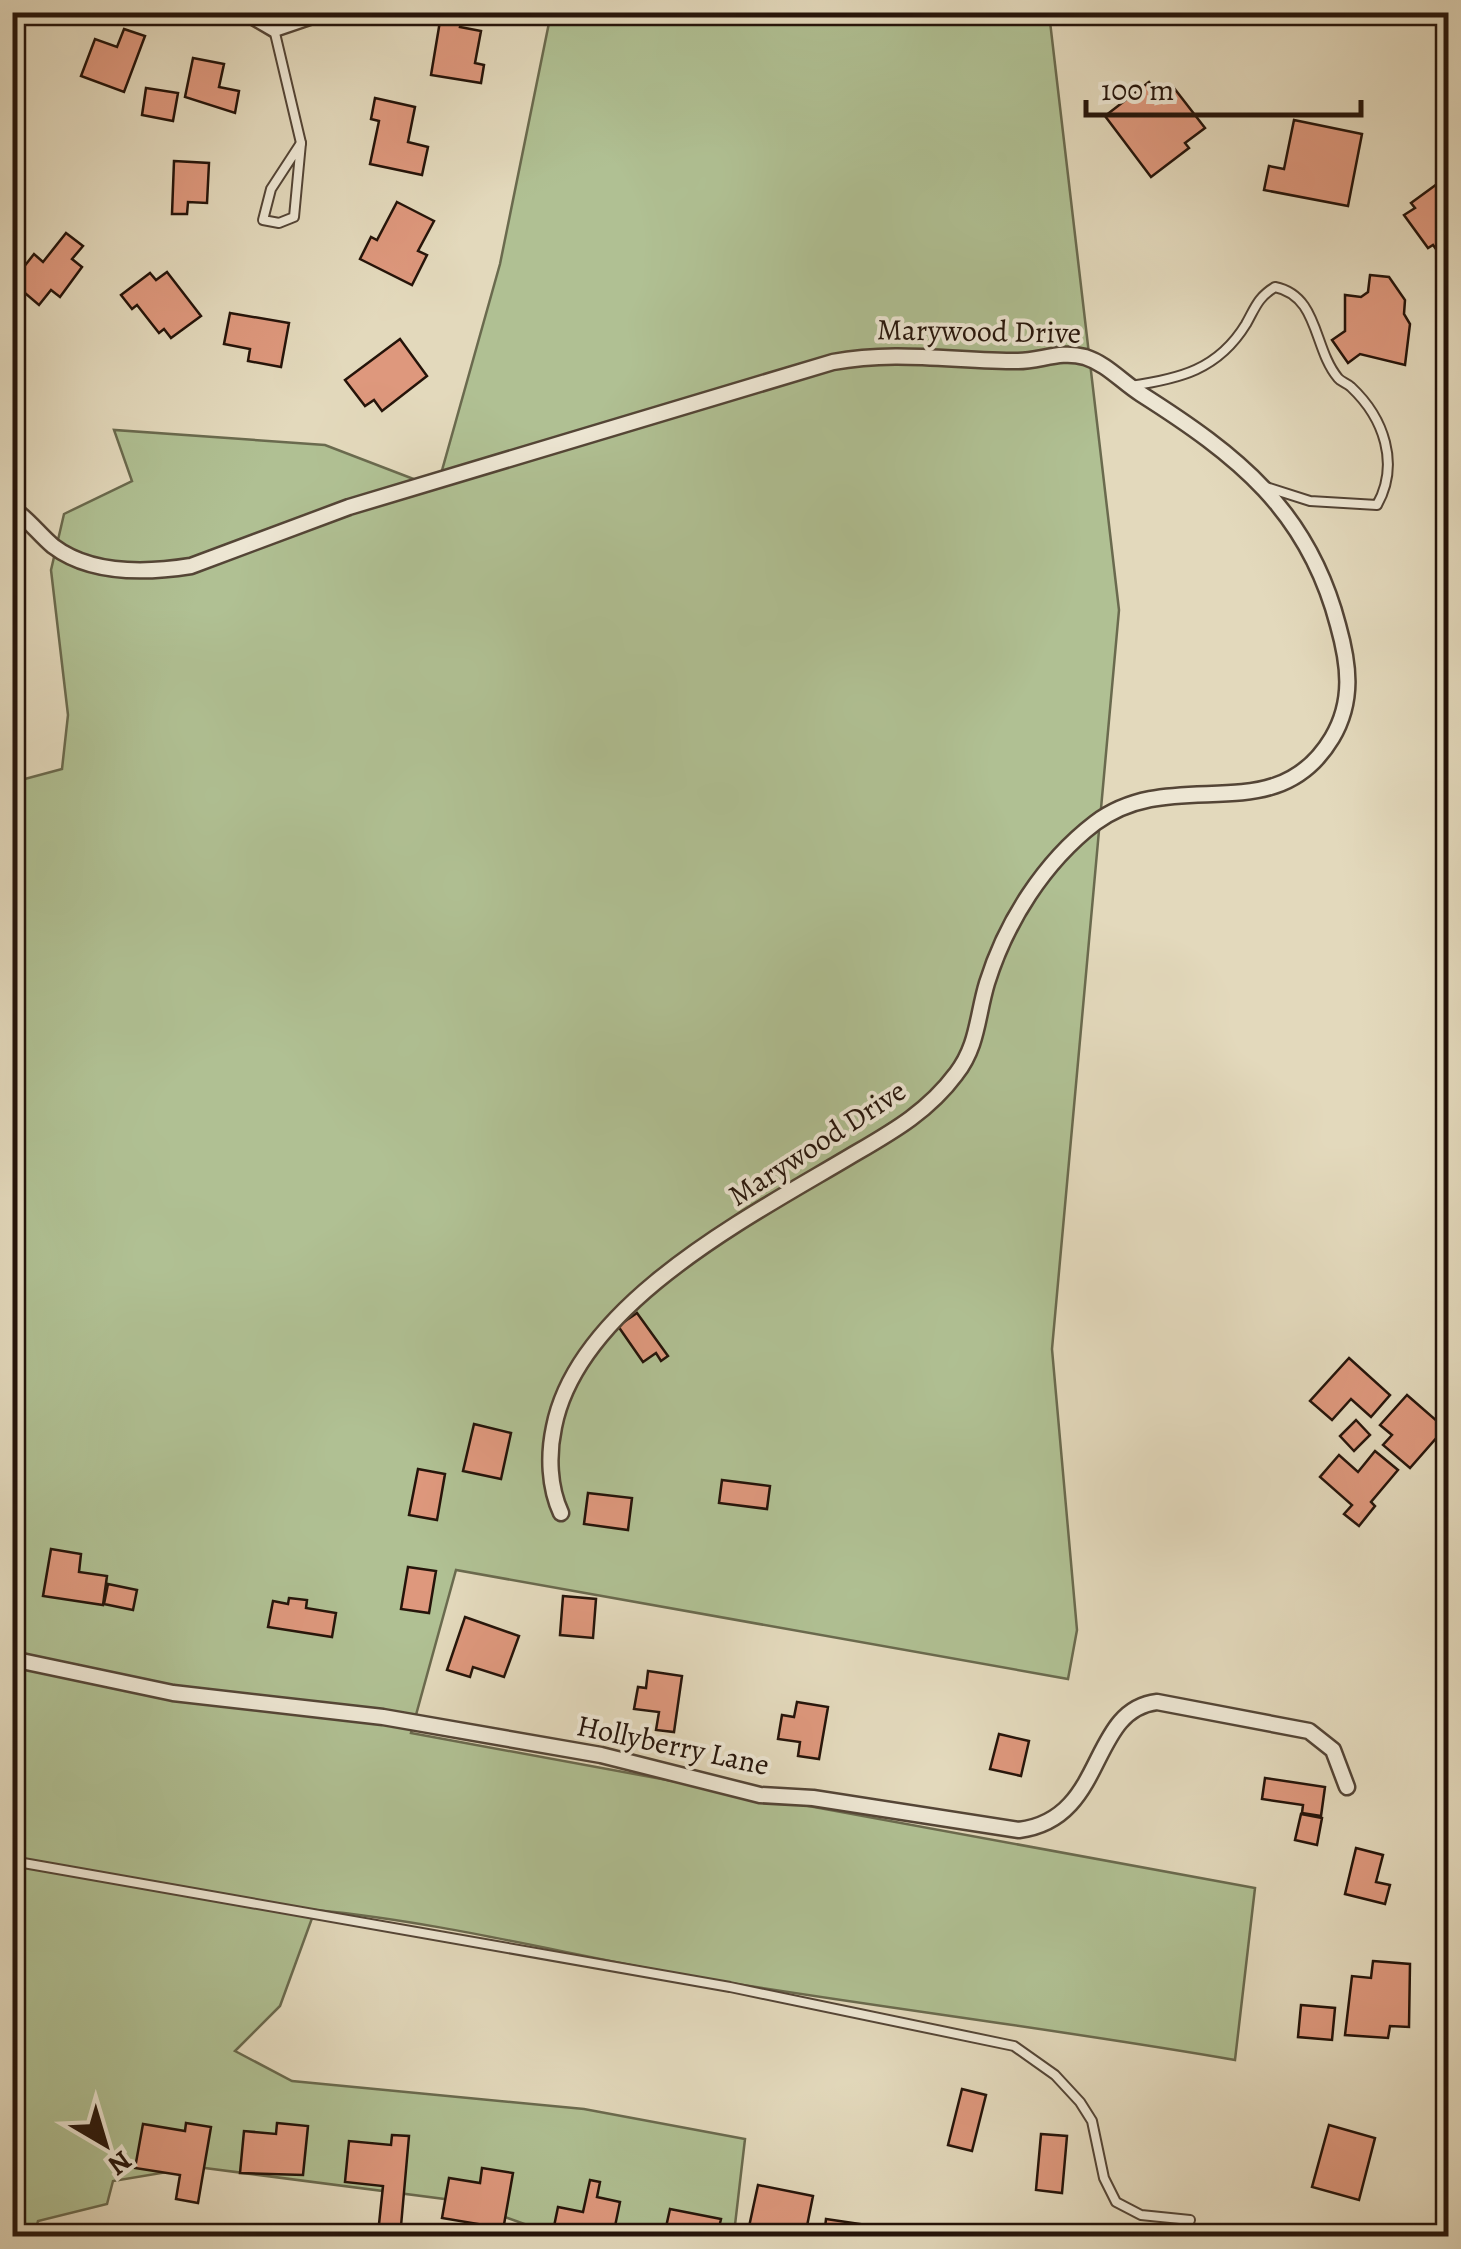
<svg xmlns="http://www.w3.org/2000/svg" width="1461" height="2249" viewBox="0 0 1461 2249" font-family="Alegreya,serif">
  <style>
    .green { fill: #b0c093; stroke: #6a6a4e; stroke-width: 2.5 }
    .building { fill: #de987d; stroke: #25140a; stroke-width: 2.5 }
    .lines { fill: none; stroke-linecap: round; stroke-linejoin: round }
    .service-casing { stroke: #544536; stroke-width: 12 }
    .minor-casing { stroke: #544536; stroke-width: 19 }
    .service { stroke: #ede6d3; stroke-width: 8 }
    .minor { stroke: #ede6d3; stroke-width: 14 }
    .labels { text-anchor: middle; stroke-width: 8; stroke-linejoin: round; paint-order: stroke }
    .street-label { font-size: 30px; fill: #25140a; stroke: #ede6d3 }
  </style>
  <rect width="100%" height="100%" fill="#e3d9bc"/>
  <filter id="stains"><feTurbulence type="fractalNoise" baseFrequency=".002" numOctaves="4"/><feColorMatrix values="0 0 0 0 .2 0 0 0 0 .09 0 0 0 0 .02 0 0 0 .5 -.17"/></filter>
  <radialGradient id="worn" r=".72"><stop offset=".6" stop-color="#630" stop-opacity="0"/><stop offset="1" stop-color="#630" stop-opacity=".3"/></radialGradient>
  <path class="green" d="M551,13h498l70,597 -67,739 25,281 -9,49 -612,-109 -45,163 844,155 -20,172c-172,-30 -344,-51 -517,-79 -135,-22 -266,-58 -403,-71l-35,96 -45,45 57,30 292,28 161,30 -10,86 -48,11h-129l-98,-35 -263,-34 -84,14 -6,23 -69,17 -4,15h-21l-1,-1368 5,-2 4,-86 41,-11 6,-54 -17,-145 13,-56 68,-33 -18,-51 211,15 112,43 63,-224z"/>
  <g class="building">
    <path d="M441,15l21,4 -2,8 21,4 -6,32 9,2 -3,18 -50,-8z"/>
    <path d="M124,29l21,7 -21,56 -43,-16 14,-37 22,8z"/>
    <path d="M193,58l31,6 -5,23 20,4 -4,22 -50,-16z"/>
    <path d="M1149,82l12,16 13,-10 31,40 -20,15 4,5 -38,29 -46,-61z"/>
    <path d="M146,88l32,5 -5,28 -31,-6z"/>
    <path d="M375,98l40,9 -7,35 20,5 -6,28 -52,-11 9,-43 -8,-2z"/>
    <path d="M1294,120l68,14 -14,72 -84,-16 5,-24 15,3z"/>
    <path d="M174,161l35,2 -2,40 -19,-1 -1,12h-15z"/>
    <path d="M1448,176v87l-1,1 -14,-19 -5,3 -24,-33 11,-7 -4,-5z"/>
    <path d="M397,202l37,19 -16,30 9,4 -15,30 -52,-26 11,-22 6,3z"/>
    <path d="M66,233l17,13 -11,13 10,8 -22,30 -9,-7 -12,15 -27,-23 22,-28 9,8z"/>
    <path d="M167,272l34,44 -30,22 -7,-9 -5,4 -22,-28 -5,4 -11,-14 29,-22 6,7z"/>
    <path d="M1370,275l19,2 16,23 -1,14 6,10 -5,41 -45,-11 -12,9 -16,-23 13,-9v-36l16,2 7,-5z"/>
    <path d="M230,313l59,10 -8,44 -33,-6 2,-12 -26,-5z"/>
    <path d="M400,339l27,37 -45,35 -8,-11 -9,6 -20,-26z"/>
    <path d="M637,1313l31,43 -7,5 -5,-8 -13,9 -25,-36z"/>
    <path d="M1349,1358l41,37 -19,22 -20,-18 -19,21 -22,-19z"/>
    <path d="M1407,1395l38,33 -35,40 -27,-23 9,-10 -12,-10z"/>
    <path d="M1356,1420l14,15 -16,16 -14,-15z"/>
    <path d="M474,1424l37,9 -10,46 -38,-8z"/>
    <path d="M1375,1451l23,19 -27,32 4,4 -16,20 -15,-12 8,-9 -32,-28 19,-22 19,17z"/>
    <path d="M418,1469l27,5 -8,46 -28,-5z"/>
    <path d="M722,1480l48,6 -3,23 -48,-6z"/>
    <path d="M588,1493l44,5 -4,32 -44,-6z"/>
    <path d="M51,1549l30,5 -2,18 28,4 -4,29 -60,-9z"/>
    <path d="M408,1567l28,4 -7,42 -28,-4z"/>
    <path d="M108,1584l29,6 -4,20 -29,-6z"/>
    <path d="M563,1596l33,3 -3,39 -33,-3z"/>
    <path d="M289,1598l18,2 -1,8 30,5 -4,24 -64,-10 5,-26 15,3z"/>
    <path d="M465,1617l54,19 -15,41 -31,-10 -3,10 -23,-7z"/>
    <path d="M648,1671l34,5 -8,56 -18,-2 3,-18 -25,-3 4,-22 8,1z"/>
    <path d="M797,1702l31,5 -9,52 -21,-3 2,-14 -22,-3 4,-24 12,2z"/>
    <path d="M999,1734l30,7 -8,35 -31,-7z"/>
    <path d="M1265,1778l60,9 -4,29 -19,-3 1,-8 -41,-6z"/>
    <path d="M1301,1814l21,4 -5,27 -22,-5z"/>
    <path d="M1356,1848l27,7 -7,27 14,3 -5,19 -40,-10z"/>
    <path d="M1373,1961l37,3 -1,63 -19,-1 -2,12 -43,-3 7,-59 19,2z"/>
    <path d="M1301,2005l34,3 -3,32 -34,-3z"/>
    <path d="M962,2089l24,6 -14,56 -24,-6z"/>
    <path d="M186,2123l25,4 -13,76 -22,-4 4,-24 -45,-7 8,-44 42,7z"/>
    <path d="M277,2123l31,3 -5,49 -63,-2 4,-42 32,3z"/>
    <path d="M1329,2125l46,13 -16,62 -47,-13z"/>
    <path d="M1041,2134l26,2 -5,57 -26,-3z"/>
    <path d="M392,2135l17,1 -8,90 -22,-2 4,-38 -38,-4 4,-41 42,4z"/>
    <path d="M482,2168l31,5 -11,63h-20l2,-11 -42,-7 7,-40 31,5z"/>
    <path d="M590,2180l10,2 -3,15 23,5 -7,34h-61l6,-29 25,5z"/>
    <path d="M758,2185l55,11 -8,40h-58z"/>
    <path d="M670,2209l51,10 -4,17h-53z"/>
    <path d="M826,2219l68,10 -2,7h-68z"/>
  </g>
  <g class="lines">
    <g class="service-casing">
      <g id="service">
        <path d="M274,29l27,114"/>
        <path d="M301,143l-7,74 -15,6 -16,-3 8,-31z"/>
        <path d="M1130,386c49,-7 88,-16 116,-62 9,-16 12,-27 29,-37 44,9 38,61 63,91 3,4 9,5 13,9 33,31 49,77 26,118l-67,-4 -44,-14"/>
        <path d="M12,1861l718,126 284,59 41,29 25,27 12,19 12,57 12,24 25,13 49,5"/>
      </g>
    </g>
    <g class="minor-casing">
      <g id="minor">
        <path d="M245,12l29,17 50,-17"/>
        <path d="M12,508c16,11 27,26 41,38 38,29 94,27 138,20l158,-59 484,-145c63,-12 121,-1 185,-1 23,0 42,-11 67,-4 22,7 37,25 56,37 96,61 167,116 197,231 11,39 16,76 -6,113 -57,95 -157,25 -237,85 -51,39 -89,99 -108,160 -10,33 -9,63 -31,91 -29,39 -66,59 -107,83 -99,59 -271,147 -295,270 -6,28 -5,60 7,86"/>
        <path d="M12,1659l161,34 210,24 218,38 159,40 53,3 206,32c88,-11 69,-120 138,-128l152,29 24,19 14,37"/>
        <path d="M12,2231l24,5"/>
      </g>
    </g>
    <use href="#service" class="service"/>
    <use href="#minor" class="minor"/>
  </g>
  <g class="labels">
    <g class="street-label">
      <text transform="translate(979 331) rotate(1)" y="10">Marywood Drive</text>
      <text transform="translate(817 1143) rotate(-33)" y="10">Marywood Drive</text>
      <text transform="translate(673 1745) rotate(12)" y="10">Hollyberry Lane</text>
    </g>
  </g>
  <rect width="1461" height="2249" fill="none" stroke="#e3d9bc" stroke-width="50"/>
  <rect x="15" y="15" width="1431" height="2219" fill="none" stroke="#25140a" stroke-width="5"/>
  <rect x="25" y="25" width="1411" height="2199" fill="none" stroke="#25140a" stroke-width="2.5"/>
  <g transform="translate(105 2144) rotate(142)" stroke="#ede6d3" stroke-width="8" paint-order="stroke">
  <path d="M0-8L18 38L0 25L-18 38Z" fill="#25140a"/>
  <text y="-15" font-size="28" font-weight="bold" text-anchor="middle" fill="#25140a">N</text>
  </g>
  <path d="M1086 100v15h275v-15" fill="none" stroke="#25140a" stroke-width="5"/>
  <text x="1101" y="100" font-size="30" fill="#25140a" stroke="#ede6d3" stroke-width="8" paint-order="stroke">100 m</text>
  <rect width="100%" height="100%" filter="url(#stains)"/>
  <rect width="100%" height="100%" fill="url(#worn)"/>
</svg>
